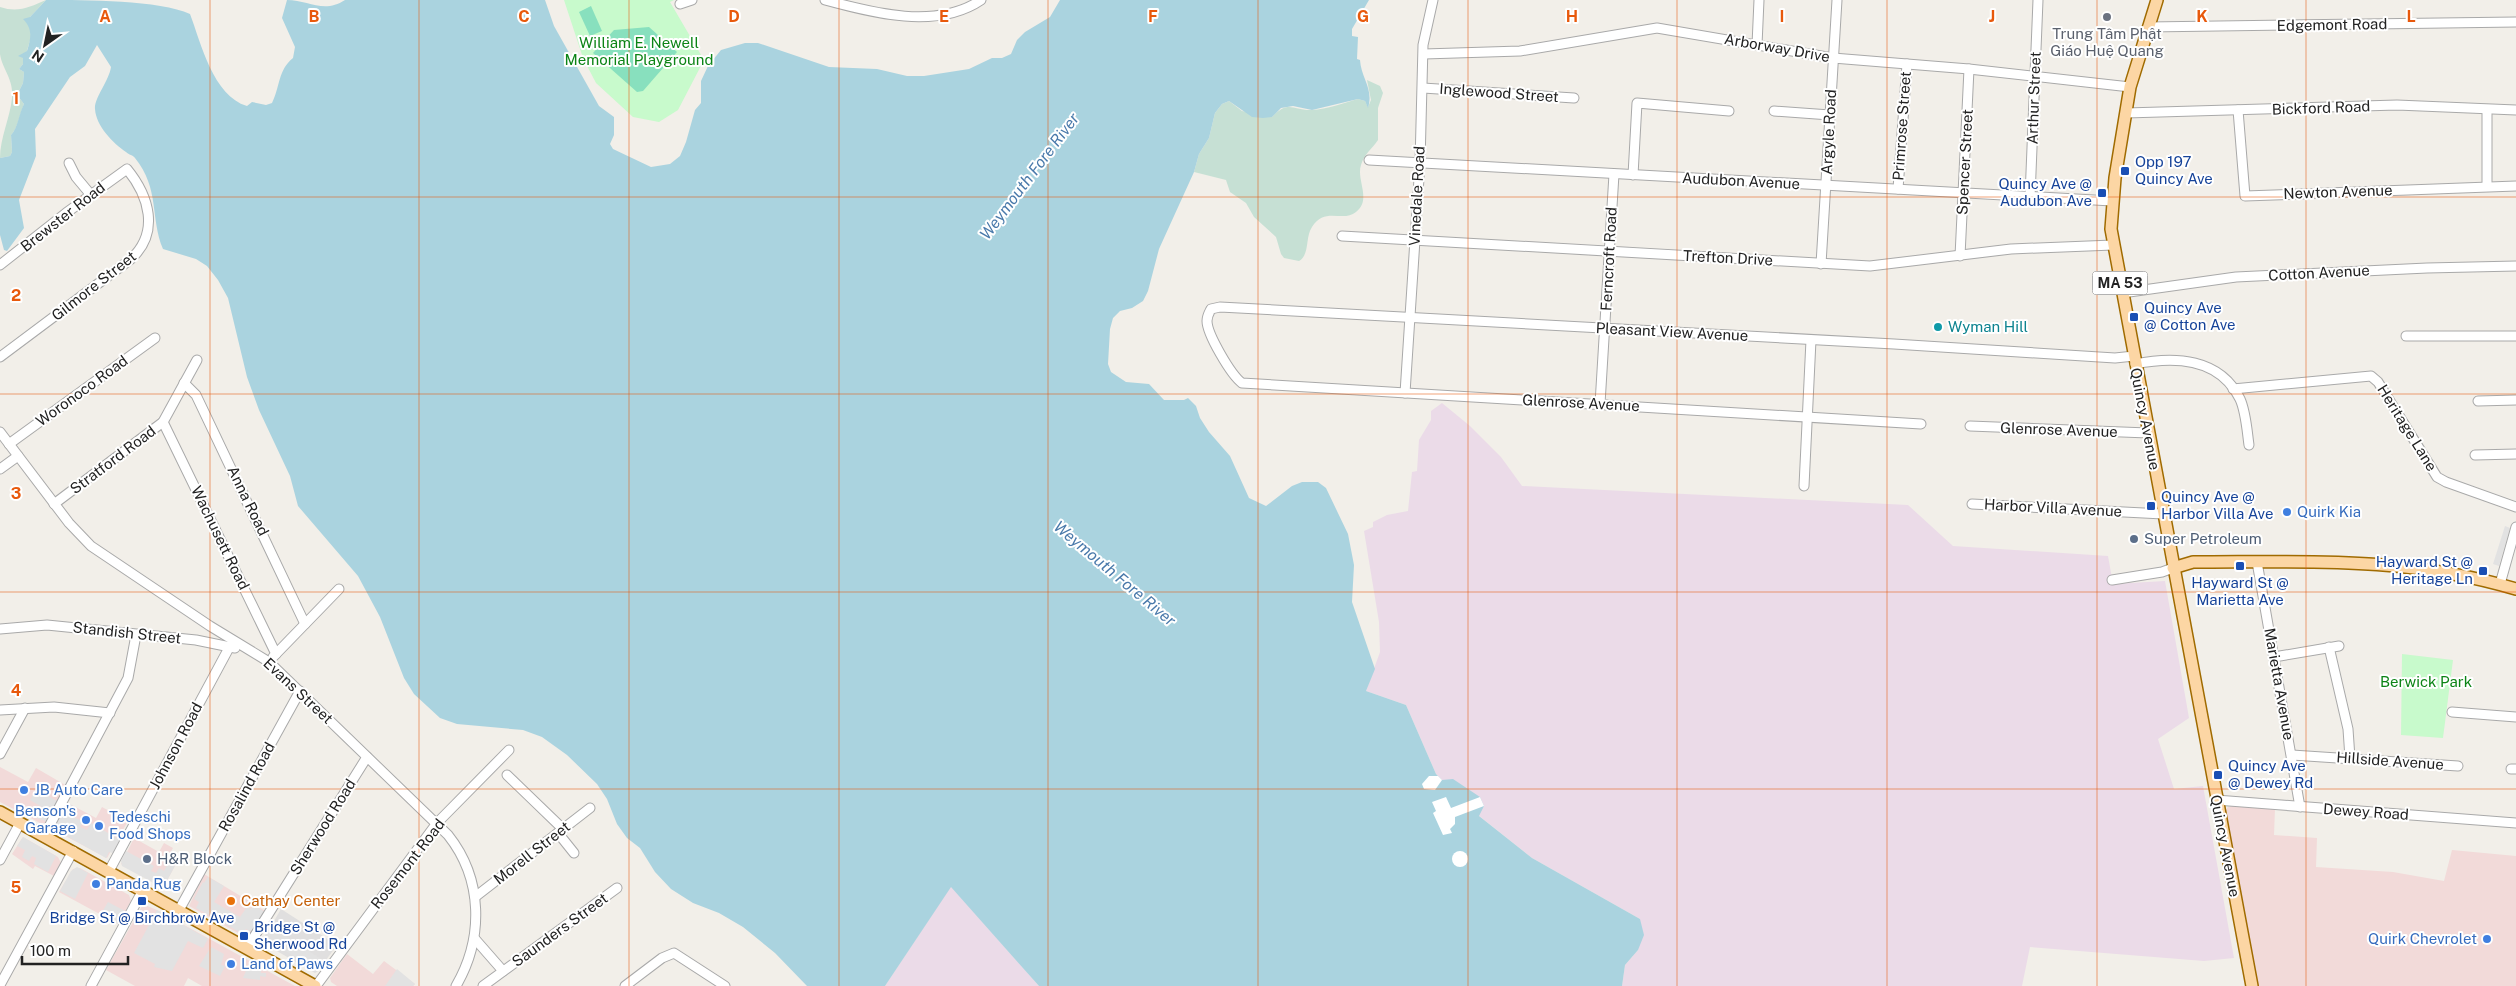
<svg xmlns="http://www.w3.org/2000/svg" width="2516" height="986" viewBox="0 0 2516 986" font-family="'Public Sans',sans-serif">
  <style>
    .residential { fill: #e0dfdf }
    .commercial { fill: #f2dad9 }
    .industrial { fill: #ebdbe8 }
    .wetland { fill: #c6e0d4 }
    .park { fill: #c8facc }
    .pitch { fill: #88e0be }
    .parking { fill: #e2e2e2 }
    .water { fill: #aad3df }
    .pier { fill: #fff }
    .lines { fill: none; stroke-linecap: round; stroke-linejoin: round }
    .minor-casing { stroke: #a9a9a9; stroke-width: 11 }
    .major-casing { stroke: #a06b00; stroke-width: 14 }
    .minor { stroke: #fff; stroke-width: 9 }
    .major { stroke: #fcd6a4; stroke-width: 11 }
    .grid { fill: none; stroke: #e8590c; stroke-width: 1; stroke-opacity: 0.55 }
    .worship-dot { fill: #6b7280; stroke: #fff; stroke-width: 2 }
    .transit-dot { fill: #1a4fb4; stroke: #fff; stroke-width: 2 }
    .culture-dot { fill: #0f9aa8; stroke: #fff; stroke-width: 2 }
    .shop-dot { fill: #3f7fe0; stroke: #fff; stroke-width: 2 }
    .service-dot { fill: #5c6f8a; stroke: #fff; stroke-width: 2 }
    .food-dot { fill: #e8710a; stroke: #fff; stroke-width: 2 }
    .labels { text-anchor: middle; stroke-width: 4; stroke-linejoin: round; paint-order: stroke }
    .shield { fill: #fff; stroke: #646464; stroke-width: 1 }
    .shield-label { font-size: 14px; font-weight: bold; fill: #222 }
    .street-label { font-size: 15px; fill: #222; stroke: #fff }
    .worship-label { font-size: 15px; fill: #5b616d; stroke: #fff }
    .park-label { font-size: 15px; fill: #0c8416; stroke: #fff }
    .transit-label { font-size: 15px; fill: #164399; stroke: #fff; text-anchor: start }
    .culture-label { font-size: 15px; fill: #0d838f; stroke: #fff; text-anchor: start }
    .shop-label { font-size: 15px; fill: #366cbe; stroke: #fff; text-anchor: start }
    .service-label { font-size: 15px; fill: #4e5e75; stroke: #fff; text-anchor: start }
    .food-label { font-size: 15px; fill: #c56008; stroke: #fff; text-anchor: start }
    .water-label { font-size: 16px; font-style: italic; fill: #4a7aab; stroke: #fff }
    .grid-label { font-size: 16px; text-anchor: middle; font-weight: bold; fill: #e8590c; stroke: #fff; stroke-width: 4; stroke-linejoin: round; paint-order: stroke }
  </style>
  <rect width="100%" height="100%" fill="#f2efe9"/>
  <path class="residential" d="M281,909l56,36 -19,26 -3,2 -52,-30v-3z"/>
  <g class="commercial">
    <path d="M0,767l28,15 8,-14 31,18 -21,37h-6l-40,-21z"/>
    <path d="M68,803l28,15 6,-11 26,14 -21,37 -53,-28z"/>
    <path d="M2232,806l43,3 -1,26 43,3 -1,29 77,5 51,9 8,-31 64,6v130h-259l-33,-174 4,-5z"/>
    <path d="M23,837l35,20 3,6 -7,13 -19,-10 -2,3 -21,-15z"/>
    <path d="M134,838l25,14 5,-9 9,5 -5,9 9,5 -14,26 -42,-24z"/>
    <path d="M80,868l49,27 2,6 -13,23 -59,-32 14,-23z"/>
    <path d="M204,874l63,38 -18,27 -60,-33z"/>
    <path d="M145,905l12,5 138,76h-93l-14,-8 -4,8h-49l-29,-16 36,-64z"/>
    <path d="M347,954l26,20 11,-13 31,23 -2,2h-76l-6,-4 -1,-4z"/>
  </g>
  <g class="industrial">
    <path d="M1442,403l28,23 31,31 21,29 386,19 45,41 155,10 5,28 52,-3 24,137 -31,21 16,50 29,-3 31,172 -30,3 -174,-14 -8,39h-400l3,-21 13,-15 2,-31 -108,-61 -54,-43 6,-9 -42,-26 -6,-6 -30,-69 -40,-14 14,-39 -1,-30 -15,-91 9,-4v-5l14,-7 21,-4 4,-39 5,-1 2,-31 12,-20v-9z"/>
    <path d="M951,886l88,100h-154z"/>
  </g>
  <g class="wetland">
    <path d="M46,0l-16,17 1,20 -8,27 -4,5 5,3 -1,11 -6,12 7,9c-4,9 -6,24 -13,31l1,17 -2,4 -10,2c0,-20 10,-40 12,-60 2,-19 -10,-29 -12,-44 0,-15 0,-31 0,-47 18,6 30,0 46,-7z"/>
    <path d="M1367,80l13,6 3,7 -5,15v32c-6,9 -14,14 -17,25 -5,15 11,35 -5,47 -13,11 -31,-6 -44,15 -7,10 -2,28 -13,34l-15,-3 -3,-4 -5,-17 -22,-20 -8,-14 -16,-11 -4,-12 -32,-8 5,-18 10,-16 6,-25 7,-9 7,-3 13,10 30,6c17,-18 21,-6 40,-7 15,-1 32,-7 46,-11l7,2 3,6 3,-7z"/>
  </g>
  <g class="park">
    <path d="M564,0h110l-4,2 34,58 -26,50 -19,12 -26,-5 -37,-34 -13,-25z"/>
    <path d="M2402,654l51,6 -10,78 -42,-3z"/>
  </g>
  <g class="pitch">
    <path d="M591,6l11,25 -12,5 -11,-24z"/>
    <path d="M649,27l28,25 -34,39 -6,1 -44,-39 21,-23z"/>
  </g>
  <g class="parking">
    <path d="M2505,526l5,2 -11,38 -6,-2z"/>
    <path d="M36,789l21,12 -11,20 -10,-3 6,-11 -12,-7z"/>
    <path d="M68,803l7,4 -5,9 13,5 -3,6 7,3 4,-7 29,17 -7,13 -4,-1 -3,6 -52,-29z"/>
    <path d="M23,837l33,19 -8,16 -14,-8 2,-6 -4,-2 -3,5 -7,-4 3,-7 -8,-4z"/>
    <path d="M126,851l28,15 -3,5 5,2 3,-5 5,3 7,-13 6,4 -14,26 -41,-22 -1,-5z"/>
    <path d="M77,867l11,6 -13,26 -15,-8 11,-20z"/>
    <path d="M208,877l16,9 -10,16 26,15 7,-10 4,2 2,-4 12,7 -13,20 -6,-3 -3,5 -47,-26 3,-6 -5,-3 9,-17 1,1z"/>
    <path d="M108,902l17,9 -7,13 -17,-10z"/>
    <path d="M157,910l51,29 -5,9 -15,-7 -16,30 -18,-4 1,-3 -21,-11z"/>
    <path d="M271,926l53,35 -7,10 -53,-34z"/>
    <path d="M211,947l13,7 -3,11 4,1 -5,10 -21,-10z"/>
    <path d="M249,963l12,5v5h5v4l-6,-1v4l-17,-2z"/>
    <path d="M397,969l18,15 -2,2h-28z"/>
  </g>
  <path class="water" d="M46,0c39,0 114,0 144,14 11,29 23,82 57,92l5,-4 14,3 6,-2c8,-16 6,-33 21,-45l2,-11 -13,-29 5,-18c21,0 37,14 58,0h200l9,26 45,80 15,11v18l-4,9 3,5 38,18 19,-3 10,-8 6,-14 9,-32 6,-7v-22l7,-15 13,-16 24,-7h13l71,24 48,2 30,7h17l45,-7 23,-11h10l9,-4 6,-14 8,-8 25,-15 10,-17h309l-17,29v7l6,1 -1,22 3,1c1,18 14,29 8,48l-3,-7 -7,-2 -46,11 -19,-4 -12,2 -9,9 -9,1 -11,-1 -23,-16 -7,3 -7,9 -6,25 -10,16 -5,18 -35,77 -11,42 -5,10 -11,7 -12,3 -7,7 -3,11 -2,35 3,8 15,10 23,2 15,16h20l4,-2 8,8 4,12 9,14 21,24 19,42 17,8 26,-20 10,-4h16l8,6 22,46 6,31 -2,37 23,67 -9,22 40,14 30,69 6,6 11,-1 27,18 4,9 -5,10 53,42 108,61 4,16 -6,15 -13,15 -3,21h-583l-88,-99 -66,99h-78l-32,-33 -32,-26 -24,-14 -26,-10 -22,-14 -16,-17 -15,-24 -13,-10 -10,-14 -10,-25 -10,-15 -30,-29 -25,-18 -19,-7 -66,-6 -17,-6 -26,-24 -10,-16 -24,-61 -22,-41 -60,-70 -8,-30 -31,-66 -12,-33 -19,-79 -10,-18 -11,-14 -11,-7 -33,-10c-13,-31 -3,-60 -28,-91 -2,-3 -6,-3 -9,-6 -13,-9 -30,-26 -31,-43 -1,-11 14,-28 16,-42l-14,-22 -12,21 -15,11 -35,52 1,27 -17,44 5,28 -17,23 -3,-1 -4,-15v-77l10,-2 2,-4 -1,-17c7,-7 8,-22 13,-31l-7,-9 6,-12 1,-11 -5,-3 4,-5v-6l-5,-2 9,-5c4,-13 6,-22 -4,-32l7,-2z"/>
  <g class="pier">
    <path d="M1429,776h9l4,4 -7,10 -11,-1 -2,-5z"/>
    <path d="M1446,797l5,11 29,-11 4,9 -29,11v7l-5,5 2,4 -9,2 -10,-22 3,-2 -4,-9z"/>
    <circle cx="1460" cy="859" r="8"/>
  </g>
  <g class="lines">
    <g class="minor-casing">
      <g id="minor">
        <path d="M825,0c48,13 112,30 156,0"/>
        <path d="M680,4l12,-4"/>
        <path d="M2148,27l368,-5"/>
        <path d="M1757,45l2,-45"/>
        <path d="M1424,54l96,-3 137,-23 176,30 136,11 161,18"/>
        <path d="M1423,88l151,10"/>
        <path d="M2238,110l7,86 271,-10"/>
        <path d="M1774,111l56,4"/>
        <path d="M2487,111v74"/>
        <path d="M2126,113l271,-8 119,5"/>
        <path d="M1369,160l743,41"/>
        <path d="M69,163l7,14 15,18"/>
        <path d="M1633,175l4,-72 92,8"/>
        <path d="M1898,189l9,-125"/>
        <path d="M2030,197l8,-197"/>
        <path d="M1342,236l528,30 141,-17 102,-4"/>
        <path d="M1960,256l9,-187"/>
        <path d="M1821,264l16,-264"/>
        <path d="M0,265l66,-52 61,-44c22,27 33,63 4,90l-131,98"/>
        <path d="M2122,293l114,-16 191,-9 89,-2"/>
        <path d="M2406,336h110"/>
        <path d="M2135,364c40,-8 85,-6 105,35 6,13 7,32 9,46"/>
        <path d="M184,383l12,12 109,229"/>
        <path d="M2233,389l138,-13 7,6 59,95 9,5 70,25"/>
        <path d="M1405,393l15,-230 3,-118 10,-45"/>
        <path d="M2478,401l38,-1"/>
        <path d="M1600,404l14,-230"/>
        <path d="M163,422l113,232"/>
        <path d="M1921,424l-679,-41c-11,-8 -35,-49 -35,-62 0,-5 2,-8 4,-12l9,-2 674,37 221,14 19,-2"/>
        <path d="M1970,426l178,7"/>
        <path d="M0,432l69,91 22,23 119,80 59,36 179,173c35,44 36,103 8,151"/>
        <path d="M9,444l146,-106"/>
        <path d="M2475,455l41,-1"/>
        <path d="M0,469l18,-13"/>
        <path d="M1804,486l7,-146"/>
        <path d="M54,504l109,-82 34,-62"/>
        <path d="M1972,504l191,10"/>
        <path d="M2257,562l43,245"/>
        <path d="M2112,580l50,-8 11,-4"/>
        <path d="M2500,584l16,-57"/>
        <path d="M0,629l47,-4 149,15 39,8"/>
        <path d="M2329,647l19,82 2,29"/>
        <path d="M273,657l66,-68"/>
        <path d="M2274,657l65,-11"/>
        <path d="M0,710l54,-3 56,6"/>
        <path d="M2452,712l64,5"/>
        <path d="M0,754l25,-46"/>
        <path d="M2292,755l166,11"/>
        <path d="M2511,769h5"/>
        <path d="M507,775l56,54"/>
        <path d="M2216,800l300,23"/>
        <path d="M558,833l16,20"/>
        <path d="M44,836l84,-158 8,-43"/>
        <path d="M0,860l20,-37"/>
        <path d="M109,871l121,-225"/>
        <path d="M475,897l115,-89"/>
        <path d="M179,910l121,-219"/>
        <path d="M475,939l28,32"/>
        <path d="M247,948l120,-191"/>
        <path d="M0,985l73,-134"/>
        <path d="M91,986l52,-96"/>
        <path d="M316,986l121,-163 72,-73"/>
        <path d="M483,986l134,-98"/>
        <path d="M625,986l37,-28 12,-5 51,33"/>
      </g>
    </g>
    <g class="major-casing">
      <g id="major">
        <path d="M2157,0l-27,87 -15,91 -4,51 141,757"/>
        <path d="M2173,568l20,-6c113,0 213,-6 323,27"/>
        <path d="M0,812l315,174"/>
      </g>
    </g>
    <use href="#minor" class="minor"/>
    <use href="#major" class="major"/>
  </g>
  <path class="grid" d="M210,0v986M419,0v986M629,0v986M839,0v986M1048,0v986M1258,0v986M1468,0v986M1677,0v986M1887,0v986M2097,0v986M2306,0v986M0,197h2516M0,394h2516M0,592h2516M0,789h2516"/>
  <circle class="worship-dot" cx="2107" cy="17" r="5"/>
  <g class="transit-dot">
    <rect x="2120" y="166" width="10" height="10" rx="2.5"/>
    <rect x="2097" y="188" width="10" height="10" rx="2.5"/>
    <rect x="2129" y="312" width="10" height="10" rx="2.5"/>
    <rect x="2146" y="501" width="10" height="10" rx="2.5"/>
    <rect x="2235" y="561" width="10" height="10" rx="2.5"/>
    <rect x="2478" y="566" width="10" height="10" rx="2.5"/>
    <rect x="2213" y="770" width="10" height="10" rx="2.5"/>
    <rect x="137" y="896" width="10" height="10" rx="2.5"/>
    <rect x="239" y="931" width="10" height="10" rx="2.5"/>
  </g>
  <circle class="culture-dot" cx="1938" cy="327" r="5"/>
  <g class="shop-dot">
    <circle cx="2287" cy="512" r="5"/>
    <circle cx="24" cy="790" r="5"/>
    <circle cx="86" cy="820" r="5"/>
    <circle cx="99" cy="826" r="5"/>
    <circle cx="96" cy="884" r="5"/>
    <circle cx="2487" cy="939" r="5"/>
    <circle cx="231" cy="964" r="5"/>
  </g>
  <g class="service-dot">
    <circle cx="2134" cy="539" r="5"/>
    <circle cx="147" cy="859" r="5"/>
  </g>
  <circle class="food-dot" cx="231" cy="901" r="5"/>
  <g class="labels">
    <rect class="shield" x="2092.5" y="271.5" width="55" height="23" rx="4"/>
    <g class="shield-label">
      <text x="2120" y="288">MA 53</text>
    </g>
    <g class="street-label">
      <text transform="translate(2332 25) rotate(-1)" y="5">Edgemont Road</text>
      <text transform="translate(1777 48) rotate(10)" y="5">Arborway Drive</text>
      <text transform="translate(1499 93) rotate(4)" y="5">Inglewood Street</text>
      <text transform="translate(2034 98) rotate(-88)" y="5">Arthur Street</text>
      <text transform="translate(2321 108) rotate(-2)" y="5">Bickford Road</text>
      <text transform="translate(1902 126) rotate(-86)" y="5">Primrose Street</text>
      <text transform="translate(1829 132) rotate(-87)" y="5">Argyle Road</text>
      <text transform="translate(1965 162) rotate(-87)" y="5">Spencer Street</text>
      <text transform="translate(1741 181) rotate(3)" y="5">Audubon Avenue</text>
      <text transform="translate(2338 192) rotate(-2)" y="5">Newton Avenue</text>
      <text transform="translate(1417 196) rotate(-87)" y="5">Vinedale Road</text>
      <text transform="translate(63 217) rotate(-38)" y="5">Brewster Road</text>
      <text transform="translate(1728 258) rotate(3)" y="5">Trefton Drive</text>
      <text transform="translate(1609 259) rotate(-87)" y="5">Ferncroft Road</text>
      <text transform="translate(2319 273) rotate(-3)" y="5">Cotton Avenue</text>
      <text transform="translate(94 286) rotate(-38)" y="5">Gilmore Street</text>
      <text transform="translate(1672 332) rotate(3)" y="5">Pleasant View Avenue</text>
      <text transform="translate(82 391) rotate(-36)" y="5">Woronoco Road</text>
      <text transform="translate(1581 403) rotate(3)" y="5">Glenrose Avenue</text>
      <text transform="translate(2145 419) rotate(79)" y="5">Quincy Avenue</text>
      <text transform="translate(2407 428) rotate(58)" y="5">Heritage Lane</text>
      <text transform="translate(2059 430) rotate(2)" y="5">Glenrose Avenue</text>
      <text transform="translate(113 460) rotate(-37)" y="5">Stratford Road</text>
      <text transform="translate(248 501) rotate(64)" y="5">Anna Road</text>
      <text transform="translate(2053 508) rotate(3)" y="5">Harbor Villa Avenue</text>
      <text transform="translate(220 538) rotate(64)" y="5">Wachusett Road</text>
      <text transform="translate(127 633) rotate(6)" y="5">Standish Street</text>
      <text transform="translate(2279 684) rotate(80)" y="5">Marietta Avenue</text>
      <text transform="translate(298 691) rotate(43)" y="5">Evans Street</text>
      <text transform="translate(176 746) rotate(-62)" y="5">Johnson Road</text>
      <text transform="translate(2390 761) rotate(4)" y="5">Hillside Avenue</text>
      <text transform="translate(247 787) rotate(-61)" y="5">Rosalind Road</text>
      <text transform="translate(2366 812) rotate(4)" y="5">Dewey Road</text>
      <text transform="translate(323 827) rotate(-58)" y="5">Sherwood Road</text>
      <text transform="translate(2225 846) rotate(79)" y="5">Quincy Avenue</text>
      <text transform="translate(532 853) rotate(-38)" y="5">Morell Street</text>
      <text transform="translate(408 864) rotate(-52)" y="5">Rosemont Road</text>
      <text transform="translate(560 930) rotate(-36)" y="5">Saunders Street</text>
    </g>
    <g class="worship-label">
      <text x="2107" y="39">Trung Tâm Phật<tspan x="2107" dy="17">Giáo Huệ Quang</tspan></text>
    </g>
    <g class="park-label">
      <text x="639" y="48">William E. Newell<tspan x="639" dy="17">Memorial Playground</tspan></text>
      <text x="2426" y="687">Berwick Park</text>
    </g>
    <g class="transit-label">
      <text x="2135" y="167">Opp 197<tspan x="2135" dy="17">Quincy Ave</tspan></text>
      <text x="2092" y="189" text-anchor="end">Quincy Ave @<tspan x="2092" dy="17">Audubon Ave</tspan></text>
      <text x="2144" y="313">Quincy Ave<tspan x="2144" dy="17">@ Cotton Ave</tspan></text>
      <text x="2161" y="502">Quincy Ave @<tspan x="2161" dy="17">Harbor Villa Ave</tspan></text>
      <text x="2473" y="567" text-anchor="end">Hayward St @<tspan x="2473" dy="17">Heritage Ln</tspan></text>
      <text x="2240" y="588" text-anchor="middle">Hayward St @<tspan x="2240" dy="17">Marietta Ave</tspan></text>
      <text x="2228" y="771">Quincy Ave<tspan x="2228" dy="17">@ Dewey Rd</tspan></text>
      <text x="142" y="923" text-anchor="middle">Bridge St @ Birchbrow Ave</text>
      <text x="254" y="932">Bridge St @<tspan x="254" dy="17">Sherwood Rd</tspan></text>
    </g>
    <g class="culture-label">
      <text x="1948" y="332">Wyman Hill</text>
    </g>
    <g class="shop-label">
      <text x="2297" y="517">Quirk Kia</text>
      <text x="34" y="795">JB Auto Care</text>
      <text x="76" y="816" text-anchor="end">Benson's<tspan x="76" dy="17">Garage</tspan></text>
      <text x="109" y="822">Tedeschi<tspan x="109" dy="17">Food Shops</tspan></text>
      <text x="106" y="889">Panda Rug</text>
      <text x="2477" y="944" text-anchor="end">Quirk Chevrolet</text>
      <text x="241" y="969">Land of Paws</text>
    </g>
    <g class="service-label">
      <text x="2144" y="544">Super Petroleum</text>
      <text x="157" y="864">H&amp;R Block</text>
    </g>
    <g class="food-label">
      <text x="241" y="906">Cathay Center</text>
    </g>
    <g class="water-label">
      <text transform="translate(1029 176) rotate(-53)" y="6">Weymouth Fore River</text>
      <text transform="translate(1115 573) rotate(40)" y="6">Weymouth Fore River</text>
    </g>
  </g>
  <g class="grid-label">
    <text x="105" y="22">A</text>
    <text x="314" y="22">B</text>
    <text x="524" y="22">C</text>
    <text x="734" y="22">D</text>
    <text x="944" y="22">E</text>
    <text x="1153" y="22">F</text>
    <text x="1363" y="22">G</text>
    <text x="1572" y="22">H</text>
    <text x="1782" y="22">I</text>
    <text x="1992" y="22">J</text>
    <text x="2202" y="22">K</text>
    <text x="2411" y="22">L</text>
    <text x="16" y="104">1</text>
    <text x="16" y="301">2</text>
    <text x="16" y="499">3</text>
    <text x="16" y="696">4</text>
    <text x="16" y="893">5</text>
  </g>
  <g transform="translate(45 45) rotate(213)" stroke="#ffffff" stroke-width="4" paint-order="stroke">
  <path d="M0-4L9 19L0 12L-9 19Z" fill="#222222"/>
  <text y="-8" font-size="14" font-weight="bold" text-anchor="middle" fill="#222222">N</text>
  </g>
  <path d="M22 956v8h106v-8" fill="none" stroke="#222222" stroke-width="2.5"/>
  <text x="30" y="956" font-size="15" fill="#222222" stroke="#ffffff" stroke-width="4" paint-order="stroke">100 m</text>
</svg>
